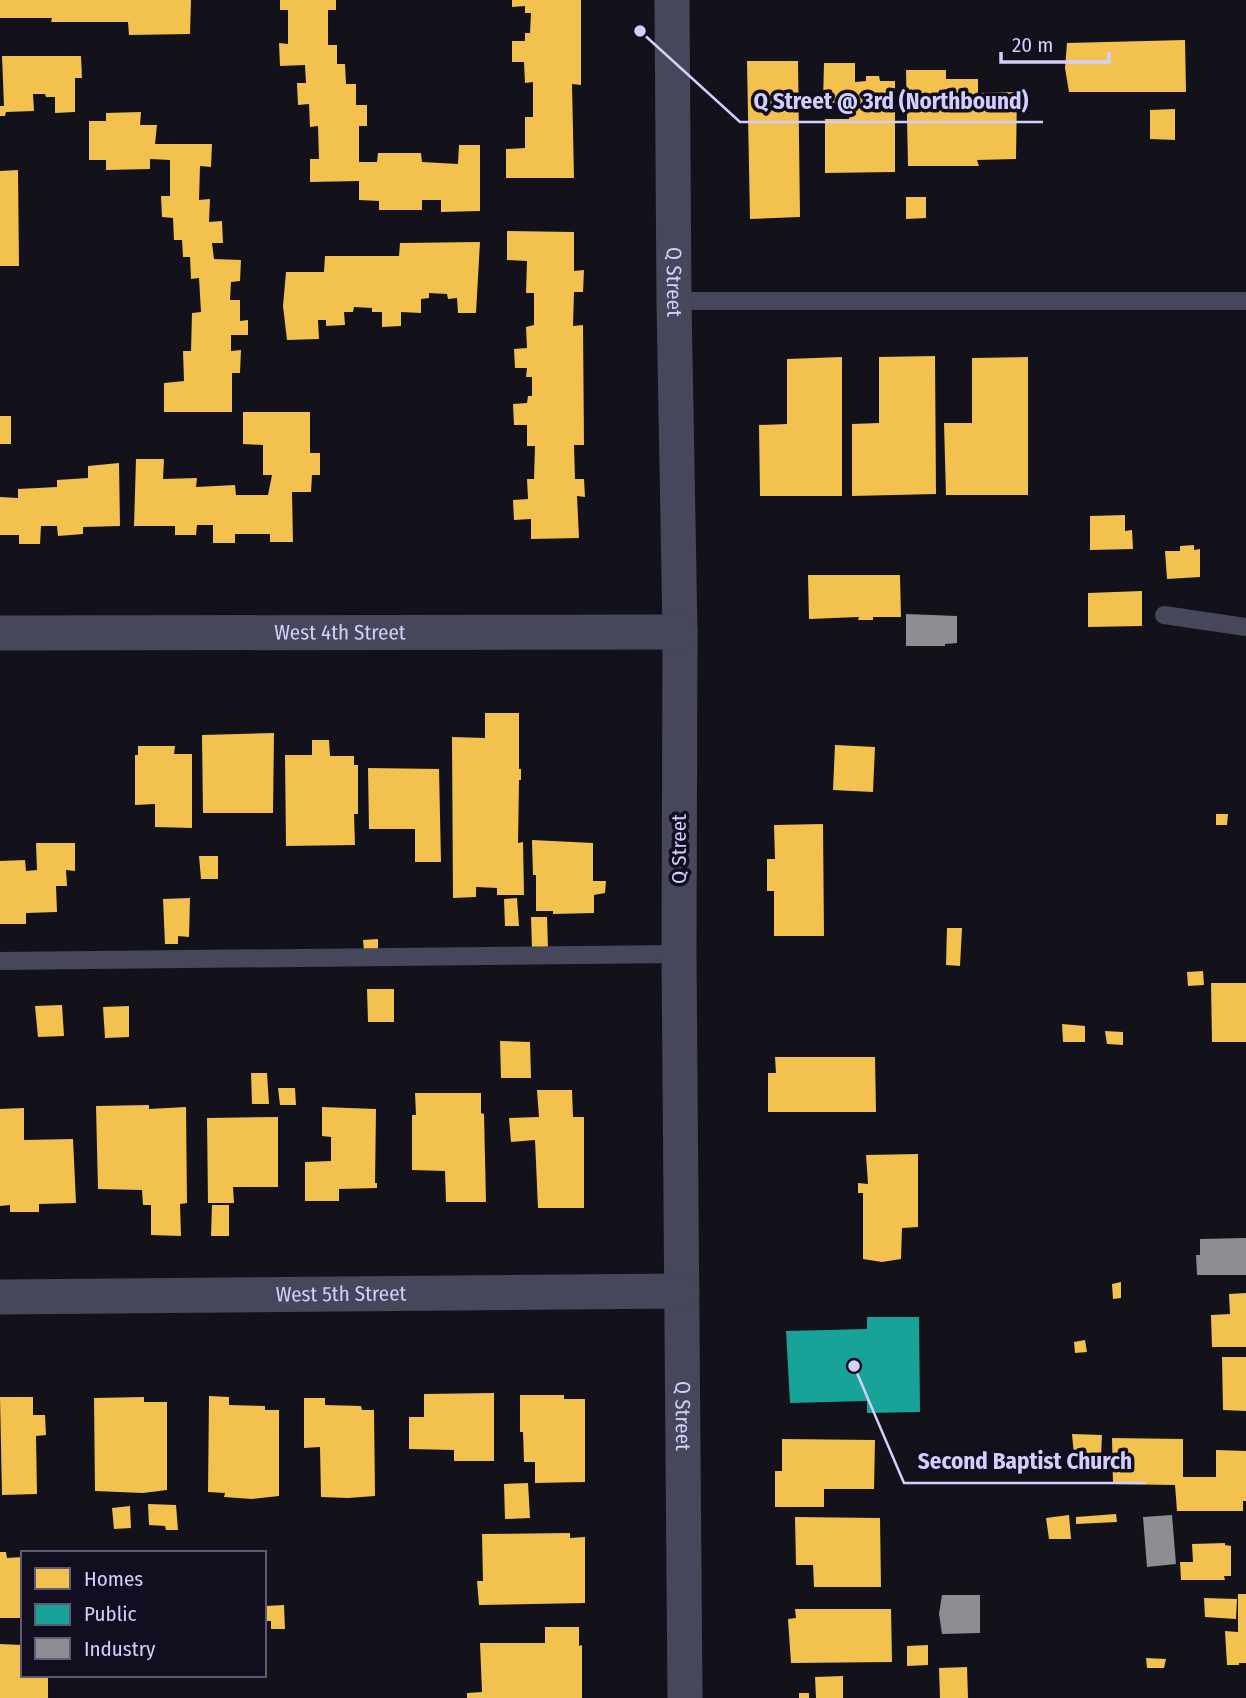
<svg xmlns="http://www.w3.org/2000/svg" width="1246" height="1698" viewBox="0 0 1246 1698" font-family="'Fira Sans Condensed',sans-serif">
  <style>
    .homes { fill: #f2c14e }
    .public { fill: #17a398 }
    .industry { fill: #8d8d92 }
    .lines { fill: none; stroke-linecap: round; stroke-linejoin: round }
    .service { stroke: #47475b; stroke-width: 18 }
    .minor { stroke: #47475b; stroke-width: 35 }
    .labels { text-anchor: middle; stroke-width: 7; stroke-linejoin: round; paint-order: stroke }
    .street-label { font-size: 21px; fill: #d3cffc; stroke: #100e1f }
    .leader { fill: none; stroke: #d3cffc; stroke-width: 2.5 }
    .callout-dot { fill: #d3cffc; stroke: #100e1f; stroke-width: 2.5 }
    .callout-label { font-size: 23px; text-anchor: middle; font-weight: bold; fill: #d3cffc; stroke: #100e1f; stroke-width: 7; stroke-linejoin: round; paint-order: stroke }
  </style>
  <rect width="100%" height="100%" fill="#13121b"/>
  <g class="homes">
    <path d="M0,0h191l-1,34 -61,1 -1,-13h-77l1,-4h-52z"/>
    <path d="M280,0h56v10h-8v35h9v19h8l1,20h10v21h11v21h-8v36h18l1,-9h43l1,9 36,2 1,-19h21v66l-39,1v-12h-19v10h-43v-9l-20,-1v-19l-49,1v-23h9l-1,-33 -8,1 -1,-23 -11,1 -1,-22h9l-1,-18 -25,1 -1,-23 9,1v-34h-8z"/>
    <path d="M512,0h69v85l-9,-1 2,94h-68v-29l19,-1v-31h8v-35l-8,1 -1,-21h-12v-21h13v-8h5l1,-20h-6v-7l-13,1z"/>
    <path d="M1185,40l1,52h-117l-4,-24 2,-25z"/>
    <path d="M2,56h79l1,22h-7v34l-20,1v-16h-9l-1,-3h-12l1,17 -28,1 -1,4h-5v-10h4z"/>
    <path d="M747,61h51l2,156 -50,2z"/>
    <path d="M824,63h31v19l11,-1v-5h13l1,5h15v91l-70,1v-54h24l-1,-16h-25z"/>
    <path d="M906,70h40v9h32v14l39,-1 -1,67 -39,1 2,6h-71z"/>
    <path d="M1175,109v31l-25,-1v-29z"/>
    <path d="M141,112l-1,13h17l-2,19h57l-1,23 -11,-1 -1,34 11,-1 -1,23 13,-1 1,22h-11l2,16 27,1 -1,21 -9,1 -1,18h10v21l8,-1v15h-17v16l10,-1 -1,23h-8v39h-68v-29l20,-2 -1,-30h8l1,-38 9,-1 -2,-34 -8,1 -1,-22h-7l-1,-17h-8l-1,-22 -11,-1 -1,-21h9v-36l-20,-1v10l-44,1v-10h-17v-39h17v-8z"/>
    <path d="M18,170l1,96h-19v-95z"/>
    <path d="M906,197h20v21l-20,1z"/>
    <path d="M507,231l67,1v39l10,-1 -1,22h-9l-1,34 10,-1 1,120h-10l1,34h9l1,18 -8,-1 2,42 -48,1v-20l-17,1 -1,-20 15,-1 -1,-20h7l1,-33h-8v-21h-13l-1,-21 14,-1 1,-7h4v-19h-6l1,-9h-12l-1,-19 13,-1 -1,-21 8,-2v-32h-8l1,-32 -20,-1z"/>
    <path d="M480,242l-4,71h-18l-1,-15 -9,1 -1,-5 -18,-1v5l-8,1v14l-20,-1v14l-19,1v-15h-10v-4l-18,-1 -1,5h-9l1,13 -19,1v-6h-8l1,19 -32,1 -4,-34 3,-34h38l1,-16h74l1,-13z"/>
    <path d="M935,356l1,138 -84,2v-72l27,-1v-66z"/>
    <path d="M842,357v139h-82l-1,-71 28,-1v-65z"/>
    <path d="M1028,357v138h-82l-2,-72h28v-65z"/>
    <path d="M243,412h67v41h10v22h-8l-1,17h-19l1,50h-23v-8h-35v9h-22v-18h-16l-1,10h-21v-9h-41l2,-67h28l-1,20 34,-1 -1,9 39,-2 1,10h32l4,-20h-9v-30l-20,-1z"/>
    <rect x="0" y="416" width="11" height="28"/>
    <path d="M119,463l1,63 -37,1v7l-25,2 -1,-10h-16l-1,18h-21v-9h-19v-38l18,1v-9l39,-2v-7l31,-2v-12z"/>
    <path d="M1125,515v16l7,-1 1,19 -43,1v-34z"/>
    <path d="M1194,545v5l6,-1v28l-33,2 -2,-28h15v-5z"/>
    <path d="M808,575h92l1,42h-28v3h-15l1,-3 -50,2z"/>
    <path d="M1142,591v35l-54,1v-34z"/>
    <path d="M485,713h34v56h2v11h-2l-1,63 5,-1 1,53h-27v-7l-21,-1v10l-23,1 -1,-161 33,1z"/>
    <path d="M274,733l-1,80h-70l-1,-78z"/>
    <path d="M312,740h17l1,16h24v9h4v49h-4l1,31 -69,1 -1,-91h27z"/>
    <path d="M835,745l40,2 -2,45 -40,-2z"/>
    <path d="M138,746h37l-1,8h18v74l-37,-1v-23l-20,1v-50h3z"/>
    <path d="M368,768l71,1 2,93h-26v-33h-46z"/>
    <path d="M1216,814h12l-1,11h-11z"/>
    <path d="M823,824l1,112h-50v-45h-7v-32h8l-1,-34z"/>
    <path d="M532,840l61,3v38h13l-1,12 -11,2v18l-41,1v-3h-17v-36h-3z"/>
    <path d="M36,843h39v28l-9,-1 1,16h-11l1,26 -31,1v11h-26v-63l25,-1 1,11 11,-1z"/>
    <path d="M199,856h19v23h-17z"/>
    <path d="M190,898l-1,39 -11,-1v8h-13l-2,-45z"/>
    <path d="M517,898l2,28h-14l-1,-27z"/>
    <path d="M531,917h16l1,31h-16z"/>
    <path d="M947,928h15l-2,38 -14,-1z"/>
    <path d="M378,939v11l-14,1 -1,-11z"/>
    <path d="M1203,971l1,14 -16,1 -1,-14z"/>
    <path d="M1211,983h35v59h-34z"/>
    <path d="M367,989h27v33h-26z"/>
    <path d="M62,1005l2,31 -26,1 -3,-31z"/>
    <path d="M129,1006v31l-24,1 -2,-31z"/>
    <path d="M1062,1024l23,2v16h-22z"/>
    <path d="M1105,1031l18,1v13l-16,-1z"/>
    <path d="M500,1041l30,1 1,36h-30z"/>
    <path d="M775,1057h100l1,55h-108v-39h8z"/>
    <path d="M251,1073h16l2,31h-17z"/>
    <path d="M278,1088h17l1,17h-16z"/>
    <path d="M537,1090h35l1,27h11v91h-46l-3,-68 -24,2 -2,-24 30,-1z"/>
    <path d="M415,1093h66v20l3,1 2,88h-40l-1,-31 -33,-1v-55h4z"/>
    <path d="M149,1105v4l37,-2 1,96 -7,1 1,32 -30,-1v-30h-8l-1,-15 -44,-1 -2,-83z"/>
    <path d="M322,1107l54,2 -1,74h2v5l-38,1v12h-34v-39l26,-1v-24l-9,-1z"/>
    <path d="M24,1108v32l49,-1 3,64 -37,1v8h-29v-7l-10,1v-97z"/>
    <path d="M278,1117v70h-45l1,16h-26l-1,-85z"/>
    <path d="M918,1154v73l-16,1 -1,31 -19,3 -19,-3v-66h-5v-10l10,1 -2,-29z"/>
    <path d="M212,1205h17v31h-18z"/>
    <path d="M1121,1282v16l-8,1 -1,-15z"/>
    <path d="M1246,1293v54h-34l-1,-32 19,-1 -1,-20z"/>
    <path d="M1085,1340l2,12 -12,1 -1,-11z"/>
    <path d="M1222,1357h24v54l-23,-1z"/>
    <path d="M494,1393v68h-40v-11l-45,-1v-32h15v-23z"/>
    <path d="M520,1395h44v4h21v83l-50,1v-21h-11l-1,-30h-3z"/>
    <path d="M209,1396l20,1v8l36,1v4h14v86l-27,3 -28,-2 1,-4 -17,-1z"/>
    <path d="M0,1397h33v18h12l1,20 -10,1 1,58 -35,1z"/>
    <path d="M144,1397v5h23v88l-24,3 -48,-2 -1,-93z"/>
    <path d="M304,1398h21v7l36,1 1,4h12l1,86 -27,2 -27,-1 -1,-50 -16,1z"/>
    <path d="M1072,1434l30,1 -1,21 -27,-1z"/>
    <path d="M1112,1438l71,1v38h33v-27l30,1v50h-3v10h-66l-2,-26 -62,-1z"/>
    <path d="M782,1439l93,1 -1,49h-50v18h-49v-36h7z"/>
    <path d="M528,1483l2,35 -25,1 -1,-35z"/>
    <path d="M148,1504l28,1 2,25h-12l-1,-4 -16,-1z"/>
    <path d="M130,1506l1,22 -17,1 -2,-21z"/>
    <path d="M1116,1514l1,8 -41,2v-7z"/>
    <path d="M1069,1515l2,24h-22l-3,-21z"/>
    <path d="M795,1517l85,1 1,69h-67l-1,-22h-17z"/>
    <path d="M570,1533v5l15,-1v66l-106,2 -2,-24h6l-1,-47z"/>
    <path d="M1225,1543v2l6,1v30h-7l1,4h-44l-1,-18h13l-1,-18z"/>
    <path d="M0,1552h6l1,6 16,-1v61h-23z"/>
    <path d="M1238,1594h8v69h-7v2h-12l-2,-34 13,1z"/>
    <path d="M1204,1598l33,1 -1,20 -31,-2z"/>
    <path d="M284,1605l1,24h-14v-8h-7v-15z"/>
    <path d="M795,1609h96l1,53 -101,1 -3,-44 8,-1z"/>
    <path d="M545,1627h34v19l3,-1v53h-115v-5l15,-1 -2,-49h65z"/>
    <path d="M0,1644l23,1v30h25v23h-48z"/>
    <path d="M928,1645v20l-21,1v-20z"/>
    <path d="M1146,1658l20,1 -2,9h-17z"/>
    <path d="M967,1667l1,31h-28l-1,-30z"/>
    <path d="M843,1676v22h-27l-1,-21z"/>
    <rect x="799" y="1693" width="10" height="5"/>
  </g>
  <path class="public" d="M867,1317h52l1,95 -53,1v-12l-77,2 -4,-72 81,-2z"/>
  <g class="industry">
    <path d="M906,614l51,2v27l-12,1v2h-39z"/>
    <path d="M1246,1238v37h-49l-1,-20h4v-16z"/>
    <path d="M1172,1515l4,49 -29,3 -4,-50z"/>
    <path d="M942,1595h38v38l-38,1 -3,-20z"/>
  </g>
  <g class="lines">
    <g class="service">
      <path d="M674,301h572"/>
      <path d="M1164,615l82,12"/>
      <path d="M0,961l679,-7"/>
    </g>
    <g class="minor">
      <path id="s1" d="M672,0l2,301 6,331 -1,322 6,744"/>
      <path id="s2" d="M0,633l680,-1"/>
      <path id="s3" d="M0,1297l682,-6"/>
    </g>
  </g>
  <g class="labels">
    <g class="street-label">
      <text dy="7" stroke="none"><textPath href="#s1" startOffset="282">Q Street</textPath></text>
      <text dy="7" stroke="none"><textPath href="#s2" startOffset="340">West 4th Street</textPath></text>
      <text transform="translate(679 849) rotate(-90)" y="7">Q Street</text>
      <text dy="7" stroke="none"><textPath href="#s3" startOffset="341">West 5th Street</textPath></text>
      <text dy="7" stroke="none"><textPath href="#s1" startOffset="1416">Q Street</textPath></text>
    </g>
  </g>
  <path class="leader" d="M640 31L740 122H1043M854 1366L904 1483H1146"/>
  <g class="callout-dot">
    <circle cx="640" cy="31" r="7"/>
    <circle cx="854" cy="1366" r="7"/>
  </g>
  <g class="callout-label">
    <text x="891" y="109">Q Street @ 3rd (Northbound)</text>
    <text x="1025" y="1469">Second Baptist Church</text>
  </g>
  <rect x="21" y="1551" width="245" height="126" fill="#100e1f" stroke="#5e5b77" stroke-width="2"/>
  <rect x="35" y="1568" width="35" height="21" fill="#f2c14e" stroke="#5e5b77" stroke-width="2"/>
  <text x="84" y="1586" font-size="21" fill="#d3cffc">Homes</text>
  <rect x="35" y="1604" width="35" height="21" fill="#17a398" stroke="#5e5b77" stroke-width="2"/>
  <text x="84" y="1621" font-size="21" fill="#d3cffc">Public</text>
  <rect x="35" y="1638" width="35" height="21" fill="#8d8d92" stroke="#5e5b77" stroke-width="2"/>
  <text x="84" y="1656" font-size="21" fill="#d3cffc">Industry</text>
  <path d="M1001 52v10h108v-10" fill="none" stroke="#d3cffc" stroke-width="3.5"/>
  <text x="1012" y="52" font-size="21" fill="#d3cffc" stroke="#100e1f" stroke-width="5" paint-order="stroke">20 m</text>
</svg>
